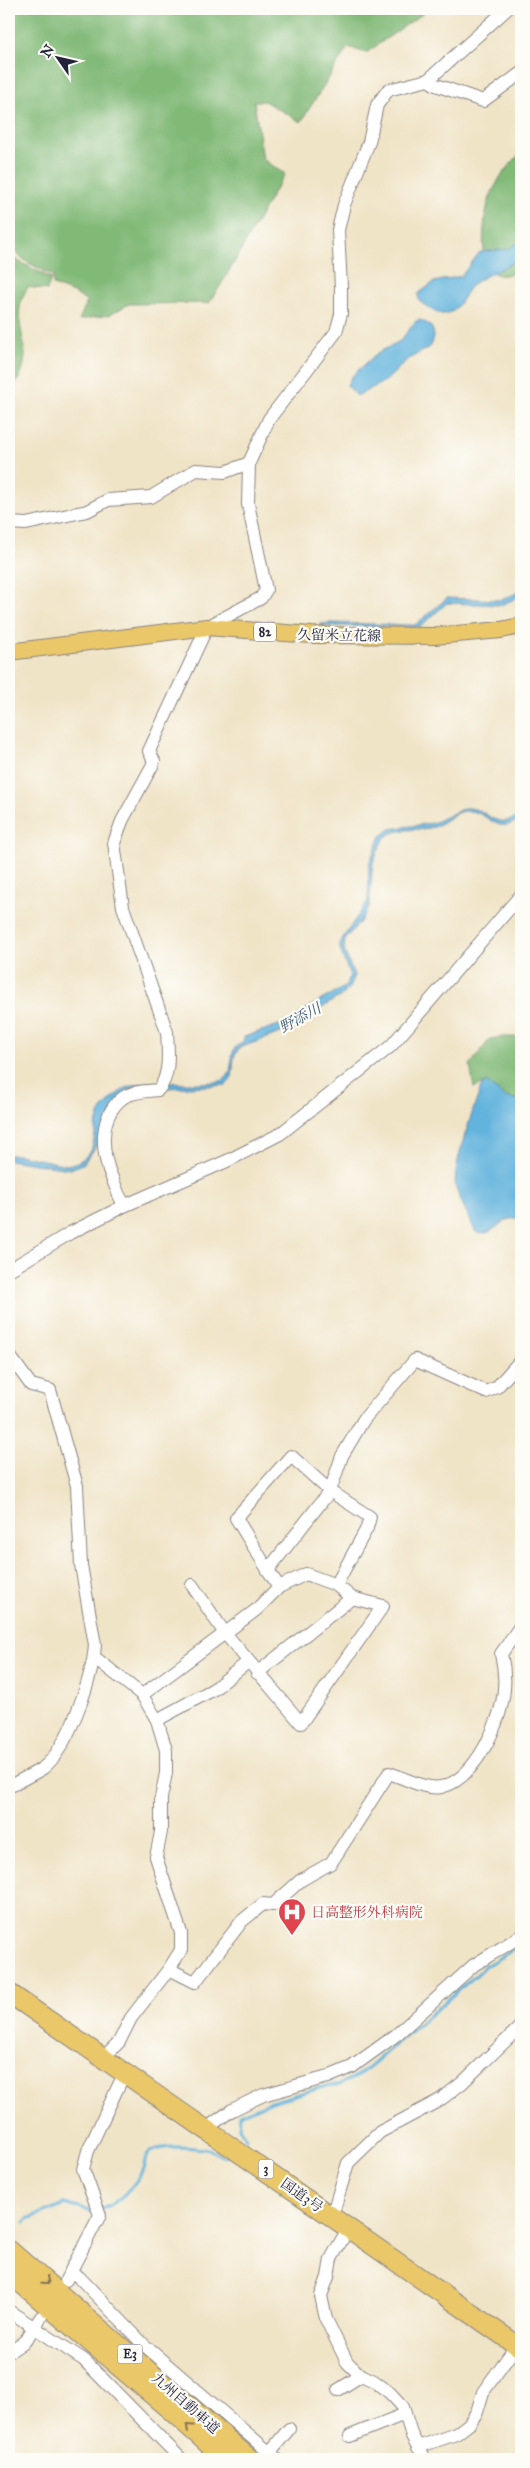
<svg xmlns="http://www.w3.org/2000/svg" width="530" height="2468" viewBox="0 0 530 2468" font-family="'IM FELL Great Primer','Noto Serif JP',serif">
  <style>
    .forest { fill: #81b977; stroke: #526e59 }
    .water { fill: #62b3dd; stroke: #426a8c }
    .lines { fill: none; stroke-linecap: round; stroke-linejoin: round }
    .stream { stroke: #62b3dd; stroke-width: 3 }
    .minor-casing { stroke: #898381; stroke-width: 14 }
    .major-casing { stroke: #898381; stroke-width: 18 }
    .highway-casing { stroke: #898381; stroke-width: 21 }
    .minor { stroke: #fff; stroke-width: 12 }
    .major { stroke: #eac769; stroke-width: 16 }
    .highway { stroke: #eac769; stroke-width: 19 }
    .oneway { stroke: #867452 }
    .labels { text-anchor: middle; stroke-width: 4.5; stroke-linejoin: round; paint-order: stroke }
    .shield { fill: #fdfcf7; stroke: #646373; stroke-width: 1 }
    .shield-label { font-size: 12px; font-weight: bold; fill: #22223b }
    .street-label { font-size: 14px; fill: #22223b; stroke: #fdfcf7 }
    .health-label { font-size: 14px; fill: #be3a42; stroke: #fdfcf7; text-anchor: start }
    .water-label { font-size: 15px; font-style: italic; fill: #3c5c7c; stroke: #fdfcf7 }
  </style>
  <rect width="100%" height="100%" fill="#fdfcf7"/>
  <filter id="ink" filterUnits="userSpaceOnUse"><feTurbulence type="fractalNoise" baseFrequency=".02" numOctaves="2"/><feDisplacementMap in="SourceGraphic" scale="10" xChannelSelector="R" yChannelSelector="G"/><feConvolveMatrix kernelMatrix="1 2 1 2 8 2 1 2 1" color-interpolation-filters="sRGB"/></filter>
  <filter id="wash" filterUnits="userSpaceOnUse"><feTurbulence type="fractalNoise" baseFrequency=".0096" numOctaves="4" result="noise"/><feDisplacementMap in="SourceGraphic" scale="20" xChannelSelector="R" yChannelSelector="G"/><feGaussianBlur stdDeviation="1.12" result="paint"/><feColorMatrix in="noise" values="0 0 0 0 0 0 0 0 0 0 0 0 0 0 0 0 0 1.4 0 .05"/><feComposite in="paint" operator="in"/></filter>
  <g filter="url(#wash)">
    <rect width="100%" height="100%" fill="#f0e4c7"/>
    <g class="forest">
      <path d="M9,9h420l-63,44 -18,-6 -47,75 -37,-21h-10l9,58 22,15c-27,42 -48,88 -76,129l-80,1 -20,11 -30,5 8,-18 -11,-8 -23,-9v-9l-26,-14 -18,-15z"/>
      <path d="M521,152v117c-44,26 -40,-35 -34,-61 1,-8 6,-18 10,-25 5,-11 16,-21 24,-31z"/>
      <path d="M9,254l11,8 31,16 -4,12 -19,-3c-16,25 -5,41 -3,68 0,14 -8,28 -16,39z"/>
      <path d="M503,1037h18v63l-18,-3 -17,-14 -12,5 -4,-23 20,-26z"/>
    </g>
    <g class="water">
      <path d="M521,241v14c-14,15 -34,17 -49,30 -9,9 -14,29 -29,29 -8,0 -18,-9 -24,-13l-1,-7 16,-12 27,-6 19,-24 28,-3z"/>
      <path d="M420,320c13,4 17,13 11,26l-24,14 -20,20 -30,16 -10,-11 5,-9 25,-23 23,-12 16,-20z"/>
      <path d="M521,591v5l-20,9 -54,-2 -27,24 -99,-1v-2l10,-1 84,2 32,-27 54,2z"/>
      <path d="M464,808c25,-2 28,25 57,7v4c-27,17 -29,-6 -52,-8 -13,-2 -24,12 -35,16 -16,4 -35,0 -49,10l-12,25 -4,45 -9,15 -15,17 -1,11 10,25 -3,10 -7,9 -24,15 -23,18 -58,21 -5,9 -2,21 -6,7 -99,5 -32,58 -12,16 -13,5 -61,-9v-5h10l48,10c39,-7 21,-42 37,-58 6,-6 16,-17 24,-20 18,-8 52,-3 72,-4 8,-1 17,0 23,-3 15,-8 1,-31 20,-38l1,-5 49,-17 16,-13 37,-21 4,-10 -10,-27v-7l28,-41 1,-37 12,-28 9,-7 43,-6z"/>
      <path d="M486,1082l19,15 16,3v118c-21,-2 -23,15 -41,16l-5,-3c-5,-12 -16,-33 -19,-43 -5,-21 18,-79 25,-101z"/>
    </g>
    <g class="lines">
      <g class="stream">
        <path d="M246,2138l-7,-10 1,-13 27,-12 63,-18h9l23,-12 127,-109 32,-19"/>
        <path d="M102,2209c15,-5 35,-25 41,-40 3,-6 0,-12 7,-17 15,-8 61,-6 74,5l2,-2"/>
        <path d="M25,2222l3,-3 36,-15 30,8"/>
      </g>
    </g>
  </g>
  <g filter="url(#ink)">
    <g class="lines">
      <g class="minor-casing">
        <g id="minor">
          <path d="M428,80l8,5 47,16 38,-28"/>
          <path d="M9,523l17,1 61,-13 21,-11 43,-3 45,-27 29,2 24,-9"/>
          <path d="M126,1205c-7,-5 -10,-19 -14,-27 -11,-26 -14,-63 12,-81 10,-6 23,-6 34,-7 13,-14 10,-40 9,-58l-44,-125 -9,-64 8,-22 30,-55 2,-5 -5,-10 58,-124 54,-29 5,-8 -18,-86 1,-41 20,-44 67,-87 5,-18v-27l-3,-57 6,-25 25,-63 8,-37 11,-15 40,-10 79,-71"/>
          <path d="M9,1270l61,-37 56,-28 101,-44 53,-27 111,-88 130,-151"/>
          <path d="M9,1355l22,30 19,5 27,96 4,79 14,80c-2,31 -27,104 -52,123 -11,7 -23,12 -34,19"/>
          <path d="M268,1570l-32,-52 55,-62 39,35 40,26 -3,11 -31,57"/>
          <path d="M279,1587l-11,-17 62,-79 12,-35 22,-37 51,-59 71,32 11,-5 24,-27"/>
          <path d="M94,1657l48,38 114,-85 23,-23 27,-13 30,11 16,13 31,8 -82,117 -77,-91 -32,-47"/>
          <path d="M257,1673l95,-75"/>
          <path d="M142,1695l15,25 9,30v23l-5,25v34l-5,25 25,76v17l-12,19"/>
          <path d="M157,1720l57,-31 34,-27"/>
          <path d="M104,2057l15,-15 12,-24 38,-49 26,13 47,-61 21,-17 10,1 28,-25 30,-17 58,-90c16,5 36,17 52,14 34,-7 61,-66 63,-98 1,-12 0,-23 -3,-35l20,-29"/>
          <path d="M207,2128l25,-18 31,-15 65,-18 24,-10 44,-32 78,-70 47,-29"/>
          <path d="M332,2216l16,-53 32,-31 60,-32 22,-17 59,-57"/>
          <path d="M349,2227l-18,32 -3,18 -7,19 5,23 21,43 12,12 15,7 16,12 13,14 9,29 13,23"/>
          <path d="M71,2272l8,5 65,68 133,114"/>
          <path d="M66,2280l34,-65 -17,-46 5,-18 37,-79"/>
          <path d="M9,2311l75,49 97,99"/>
          <path d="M9,2352l16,-11 16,-24"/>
          <path d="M338,2390l24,-15"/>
          <path d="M350,2436l55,-22"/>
          <path d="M418,2447l38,-13 13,-10 8,-12 6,-20 34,-47"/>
          <path d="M269,2453l20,-24"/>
        </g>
      </g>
      <g class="major-casing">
        <path id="major" d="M9,652l198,-25 105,8 122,1 67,-6 20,-4"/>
      </g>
      <g class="highway-casing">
        <g id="highway">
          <path d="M9,1993l512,355"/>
          <path d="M9,2250l241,209"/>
          <path d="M9,2273l160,136 56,50"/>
        </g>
      </g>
      <use href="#minor" class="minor"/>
      <use href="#major" class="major"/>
      <use href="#highway" class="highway"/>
    </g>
    <defs><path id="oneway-chevron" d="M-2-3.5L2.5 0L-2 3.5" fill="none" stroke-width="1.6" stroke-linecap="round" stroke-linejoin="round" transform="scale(1.25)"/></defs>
    <g class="oneway">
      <use href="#oneway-chevron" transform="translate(46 2281) rotate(41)"/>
      <use href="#oneway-chevron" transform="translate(189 2427) rotate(-138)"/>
    </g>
  </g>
  <defs>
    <g id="hospital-pin" transform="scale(1.4375)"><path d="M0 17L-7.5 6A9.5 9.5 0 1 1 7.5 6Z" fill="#e0444e" stroke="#fdfcf7"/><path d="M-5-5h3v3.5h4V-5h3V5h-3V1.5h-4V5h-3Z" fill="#fff"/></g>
  </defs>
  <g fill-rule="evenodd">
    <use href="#hospital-pin" x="292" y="1912"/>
  </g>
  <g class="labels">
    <g class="shield">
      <rect x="254" y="622.5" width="22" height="19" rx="4"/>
      <rect x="258.5" y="2159.5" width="15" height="19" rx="4"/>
      <rect x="117.5" y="2344.5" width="25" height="19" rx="4"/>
    </g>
    <g class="shield-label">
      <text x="265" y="636">82</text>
      <text x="266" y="2173">3</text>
      <text x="130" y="2358">E3</text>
    </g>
    <g class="street-label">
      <text transform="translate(339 635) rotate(1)" y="5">久留米立花線</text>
      <text transform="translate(302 2195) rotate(35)" y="5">国道3号</text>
      <text transform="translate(186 2403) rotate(41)" y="5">九州自動車道</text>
    </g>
    <g class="health-label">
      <text x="311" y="1917">日高整形外科病院</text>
    </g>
    <g class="water-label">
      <text transform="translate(300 1018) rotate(-29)" y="5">野添川</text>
    </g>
  </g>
  <rect width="530" height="2468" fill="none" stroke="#fdfcf7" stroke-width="30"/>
  <g transform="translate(58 58) rotate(304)" stroke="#fdfcf7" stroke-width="4" paint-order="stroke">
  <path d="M0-4L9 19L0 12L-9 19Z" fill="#22223b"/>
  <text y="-8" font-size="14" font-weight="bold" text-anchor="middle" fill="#22223b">N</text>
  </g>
</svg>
